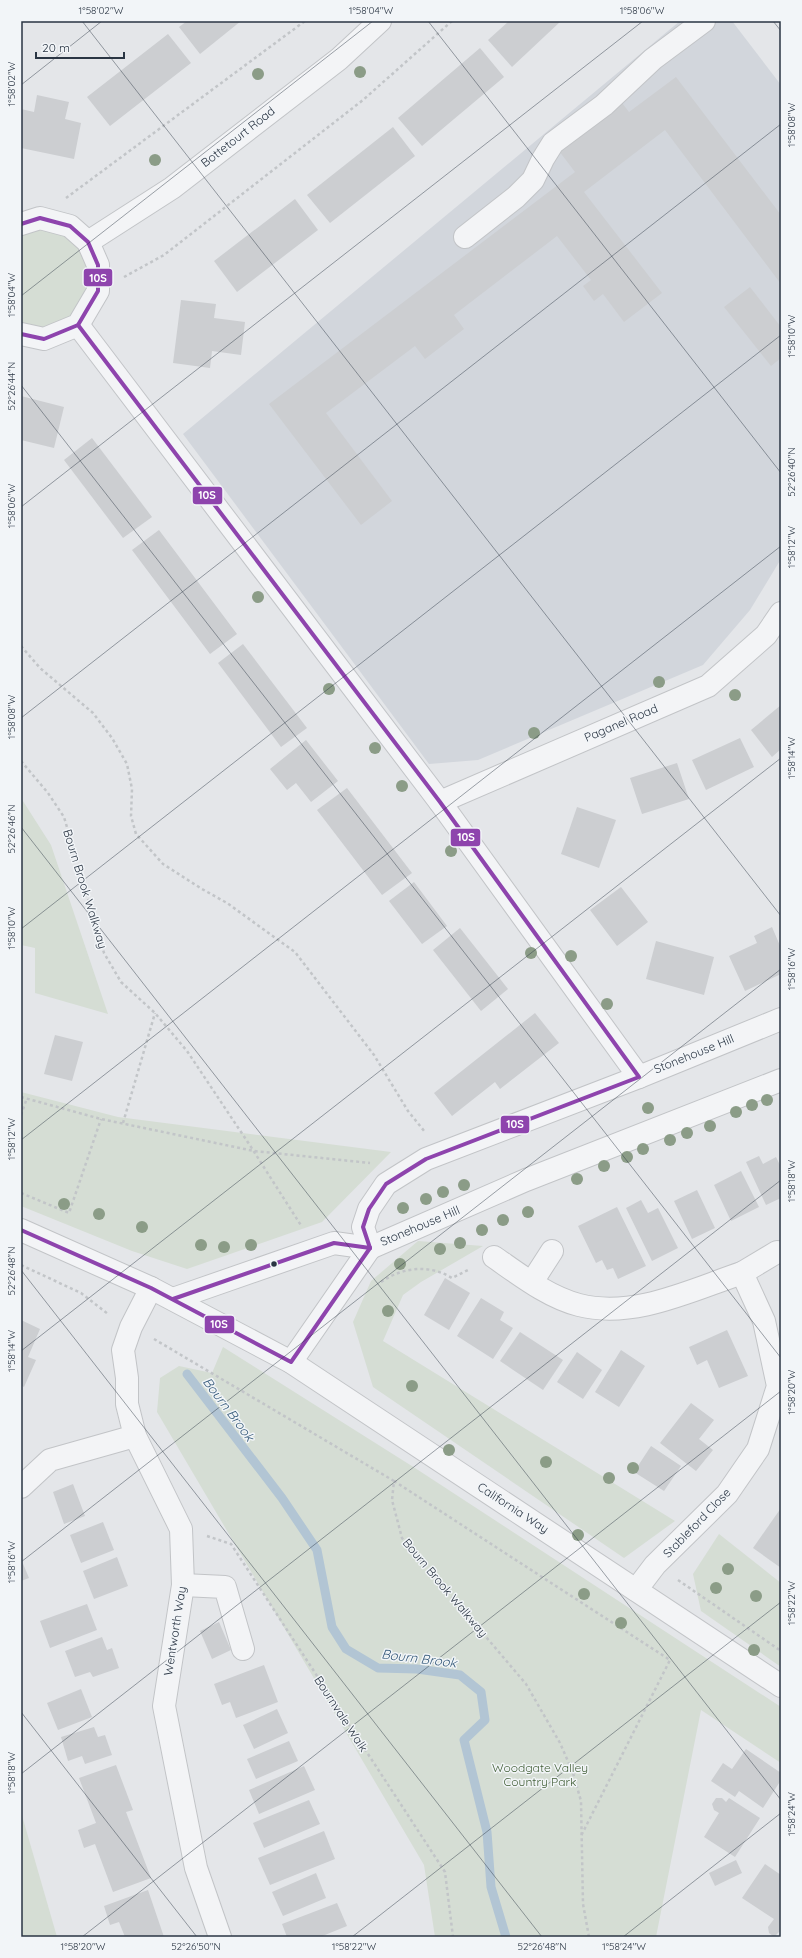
<svg xmlns="http://www.w3.org/2000/svg" width="802" height="1958" viewBox="0 0 802 1958" font-family="Quicksand,sans-serif">
  <style>
    .built { fill: #d2d6dc }
    .green { fill: #d5ddd4 }
    .lines { fill: none; stroke-linecap: round; stroke-linejoin: round }
    .stream { stroke: #b2c5d4; stroke-width: 9 }
    .building { fill: #ccced1 }
    .minor-casing { stroke: #c2c4c7; stroke-width: 24 }
    .path { stroke: #c2c5c8; stroke-width: 2.5; stroke-dasharray: 3 3; stroke-linecap: butt }
    .minor { stroke: #f3f4f6; stroke-width: 22 }
    .bus-1-casing { stroke: #f2f5f8; stroke-width: 7 }
    .bus-1 { stroke: #8e44ad; stroke-width: 4 }
    .tree { fill: #8b9c87 }
    .ticks { fill: none; stroke: #2a3543; stroke-width: 1; stroke-opacity: 0.45 }
    .bus-dot { fill: #2a3543; stroke: #f2f5f8; stroke-width: 1.5 }
    .labels { text-anchor: middle; stroke-width: 3; stroke-linejoin: round; paint-order: stroke }
    .street-label { font-size: 12px; fill: #2a3543; stroke: #f2f5f8 }
    .park-label { font-size: 12px; fill: #425f37; stroke: #f2f5f8 }
    .water-label { font-size: 13px; font-style: italic; fill: #335878; stroke: #f2f5f8 }
    .line-badge { stroke: #f2f5f8; stroke-width: 1.5 }
    .badge-label { font-size: 11px; text-anchor: middle; font-weight: bold; fill: #fff }
    .neatline { fill: none; stroke: #2a3543; stroke-width: 1.5 }
    .ticks-label { font-size: 10px; text-anchor: middle; fill: #2a3543 }
  </style>
  <rect width="100%" height="100%" fill="#e4e6e9"/>
  <path class="built" d="M680,21h52l49,64v474l-31,51 -47,55 -225,95 -49,4 -246,-330z"/>
  <g class="green">
    <path d="M21,226l47,1 28,39 -19,58 -56,9z"/>
    <path d="M21,798l30,47 57,169 -73,-21v-45l-14,-3z"/>
    <path d="M21,1092l97,25 273,35 -69,70 -135,47 -55,-18 -111,-45z"/>
    <path d="M418,1241l65,5 -62,36 -18,13 -20,46 292,180 -51,37 -251,-171 -20,-65 18,-41z"/>
    <path d="M223,1347l192,121 366,239v56l-80,-53 -45,227h-221l-11,-72 -267,-453 3,-34 19,-12 33,7z"/>
    <path d="M719,1534l62,49v84l-80,-56 -8,-37z"/>
    <path d="M21,1812l36,125h-36z"/>
  </g>
  <g class="lines">
    <path class="stream" d="M187,1374l95,124 35,52 15,77 14,22 32,19 39,1 43,6 21,17 4,28 -21,20 23,92 4,55 15,50"/>
  </g>
  <g class="building">
    <path d="M187,21h54l-41,33 -21,-27z"/>
    <path d="M509,21h52l-49,46 -24,-27z"/>
    <path d="M168,34l23,29 -81,63 -23,-29z"/>
    <path d="M480,48l24,29 -82,69 -24,-28z"/>
    <path d="M676,77l105,138v69l-116,-154 -81,62 78,101 -38,29 -21,-28 -9,7 -11,-15 8,-6 -34,-44 -103,79 10,14 -39,30 -10,-13 -89,67 66,88 -31,24 -92,-121 306,-232 -19,-25 63,-48 10,13z"/>
    <path d="M37,95l32,7 -4,17 16,4 -7,36 -53,-11v-39l13,3z"/>
    <path d="M393,127l22,29 -85,67 -23,-28z"/>
    <path d="M295,199l23,31 -81,62 -23,-31z"/>
    <path d="M750,287l31,40v31l-10,8 -47,-59z"/>
    <path d="M181,300l35,4 -2,14 31,4 -4,33 -29,-4 -2,17 -37,-5z"/>
    <path d="M21,396l43,11 -10,41 -33,-8z"/>
    <path d="M92,438l60,79 -29,21 -59,-78z"/>
    <path d="M159,530l78,104 -27,20 -78,-104z"/>
    <path d="M243,644l64,84 -26,19 -63,-84z"/>
    <path d="M781,705v44l-9,8 -21,-27z"/>
    <path d="M740,738l14,29 -48,23 -14,-30z"/>
    <path d="M306,740l32,41 -27,21 -15,-19 -9,7 -17,-21z"/>
    <path d="M677,763l12,36 -47,15 -12,-36z"/>
    <path d="M347,788l65,85 -30,22 -65,-85z"/>
    <path d="M577,807l39,13 -17,48 -38,-14z"/>
    <path d="M414,882l33,44 -25,18 -33,-43z"/>
    <path d="M621,887l27,35 -31,24 -27,-36z"/>
    <path d="M772,927l9,21v26l-36,17 -16,-35 28,-13 -3,-7z"/>
    <path d="M460,928l48,61 -27,22 -48,-61z"/>
    <path d="M656,941l58,16 -10,38 -58,-16z"/>
    <path d="M535,1013l24,30 -59,46 -5,-7 -43,34 -18,-23z"/>
    <path d="M55,1035l28,7 -11,39 -28,-7z"/>
    <path d="M759,1156l4,8 13,-7 5,10v31l-15,7 -20,-43z"/>
    <path d="M741,1171l18,36 -28,14 -17,-36z"/>
    <path d="M697,1190l18,38 -23,11 -18,-38z"/>
    <path d="M641,1200l7,13 10,-5 20,40 -26,13 -26,-53z"/>
    <path d="M617,1207l29,59 -28,13 -5,-11 -6,2 -5,-10 -6,3 -18,-37z"/>
    <path d="M445,1278l25,15 -21,37 -25,-15z"/>
    <path d="M481,1298l23,14 -4,8 13,8 -20,31 -36,-23z"/>
    <path d="M21,1320l19,9 -12,28 8,3 -12,27 -3,-2z"/>
    <path d="M727,1330l21,46 -29,12 -12,-28 -10,5 -8,-18z"/>
    <path d="M520,1332l43,28 -20,30 -43,-29z"/>
    <path d="M621,1350l24,16 -26,41 -24,-15z"/>
    <path d="M577,1352l25,18 -19,29 -26,-17z"/>
    <path d="M691,1403l23,17 -15,19 14,11 -17,21 -36,-28z"/>
    <path d="M651,1446l30,20 -17,25 -30,-19z"/>
    <path d="M73,1484l12,32 -21,8 -11,-32z"/>
    <path d="M781,1508v60l-28,-20z"/>
    <path d="M103,1522l11,28 -33,13 -11,-28z"/>
    <path d="M117,1557l11,29 -34,13 -11,-28z"/>
    <path d="M21,1559l8,19 -8,3z"/>
    <path d="M87,1604l10,26 -47,18 -10,-27z"/>
    <path d="M219,1622l12,28 -19,9 -12,-28z"/>
    <path d="M102,1637l5,13 5,-2 7,20 -26,9 -3,-5 -15,5 -10,-26z"/>
    <path d="M264,1665l14,37 -42,16 -6,-16 -8,3 -8,-21z"/>
    <path d="M81,1689l11,28 -34,13 -11,-27z"/>
    <path d="M277,1709l11,24 -34,16 -11,-24z"/>
    <path d="M94,1727l4,10 7,-2 7,20 -27,9 -3,-8 -14,5 -7,-24z"/>
    <path d="M289,1741l9,20 -42,18 -9,-20z"/>
    <path d="M746,1749l35,24v7l-18,28 -24,-17 -4,6 -24,-16 12,-18 9,6z"/>
    <path d="M116,1765l17,45 -7,2 25,66 -38,14 -18,-48 -11,4 -6,-18 18,-7 -17,-45z"/>
    <path d="M304,1766l11,24 -56,24 -10,-24z"/>
    <path d="M716,1798h6l4,4 3,-4 31,20 -25,39 -31,-20 15,-24 -5,-3 -2,-6z"/>
    <path d="M309,1800l11,24 -56,24 -11,-25z"/>
    <path d="M324,1831l11,28 -65,26 -12,-27z"/>
    <path d="M736,1860l6,13 -27,13 -6,-13z"/>
    <path d="M765,1864l16,11v55l-7,7 -5,-4 -1,-6 6,-8 -32,-21z"/>
    <path d="M316,1873l10,25 -43,18 -11,-24z"/>
    <path d="M148,1890l16,47h-39l-6,-15 -9,3 -6,-19z"/>
    <path d="M337,1903l10,23 -27,11h-33l-5,-13z"/>
  </g>
  <g class="lines">
    <g class="minor-casing">
      <g id="minor">
        <path d="M21,224l19,-6 30,8 18,16 10,23v26l-20,34 -34,14 -23,-5"/>
        <path d="M465,237l51,-40 17,-17 10,-21 10,-16 51,-38 49,-46 51,-38"/>
        <path d="M88,242l84,-54 167,-129 41,-38"/>
        <path d="M78,325l362,477 199,275"/>
        <path d="M440,802l268,-116 58,-51 15,-22"/>
        <path d="M21,1230l130,58 140,74 490,324"/>
        <path d="M370,1248l-7,-21 6,-18 17,-25 40,-25 213,-82 142,-58"/>
        <path d="M494,1257c26,18 54,40 85,48 55,14 112,-15 163,-32l22,48 14,65 -20,63 -31,45 -72,71 -19,25"/>
        <path d="M742,1273l35,-21"/>
        <path d="M532,1282l20,-31"/>
        <path d="M151,1288l-20,39 -8,23 4,28v26l8,32 46,93 2,56 -19,121 32,162 24,69"/>
        <path d="M173,1299l161,-56 36,5 156,-68 255,-100"/>
        <path d="M291,1362l79,-114"/>
        <path d="M21,1487l29,-27 85,-24"/>
        <path d="M183,1585l42,2 18,62"/>
      </g>
    </g>
    <g class="path">
      <path d="M66,198l239,-177"/>
      <path d="M124,277l40,-22 199,-155 89,-79"/>
      <path d="M21,646l19,22 53,45 19,25 15,26 5,25 -1,27 5,18 27,30 39,25 25,14 68,49 79,103 34,56 17,21"/>
      <path d="M21,761l27,32 16,24 40,136 17,29 34,31 32,38 64,96 51,80"/>
      <path d="M21,1097l80,22 153,32 116,12"/>
      <path d="M21,1115l6,-17"/>
      <path d="M123,1123l32,-110"/>
      <path d="M21,1193l48,20 32,-94"/>
      <path d="M21,1265l60,28 27,21"/>
      <path d="M381,1282c22,-15 48,-18 71,-4l18,-9"/>
      <path d="M154,1339l240,142 -2,19 10,38 124,146 34,59 13,30 8,28 2,103 6,33"/>
      <path d="M394,1481l276,179 -89,176"/>
      <path d="M207,1536l24,8 214,328 8,65"/>
      <path d="M678,1580l103,71"/>
    </g>
    <use href="#minor" class="minor"/>
    <g class="bus-1-casing">
      <g id="bus-1">
        <path d="M21,224l19,-6 30,8 18,16 10,23v26l-20,34 -34,14 -23,-5"/>
        <path d="M78,325l362,477 199,275 -213,82 -40,25 -17,25 -6,18 7,21"/>
        <path d="M21,1230l130,58 140,74 79,-114"/>
        <path d="M173,1299l161,-56 36,5"/>
      </g>
    </g>
    <use href="#bus-1" class="bus-1"/>
  </g>
  <g class="tree">
    <circle cx="360" cy="72" r="6"/>
    <circle cx="258" cy="74" r="6"/>
    <circle cx="155" cy="160" r="6"/>
    <circle cx="258" cy="597" r="6"/>
    <circle cx="659" cy="682" r="6"/>
    <circle cx="329" cy="689" r="6"/>
    <circle cx="735" cy="695" r="6"/>
    <circle cx="534" cy="733" r="6"/>
    <circle cx="375" cy="748" r="6"/>
    <circle cx="402" cy="786" r="6"/>
    <circle cx="451" cy="851" r="6"/>
    <circle cx="531" cy="953" r="6"/>
    <circle cx="571" cy="956" r="6"/>
    <circle cx="607" cy="1004" r="6"/>
    <circle cx="767" cy="1100" r="6"/>
    <circle cx="752" cy="1105" r="6"/>
    <circle cx="648" cy="1108" r="6"/>
    <circle cx="736" cy="1112" r="6"/>
    <circle cx="710" cy="1126" r="6"/>
    <circle cx="687" cy="1133" r="6"/>
    <circle cx="670" cy="1140" r="6"/>
    <circle cx="643" cy="1149" r="6"/>
    <circle cx="627" cy="1157" r="6"/>
    <circle cx="604" cy="1166" r="6"/>
    <circle cx="577" cy="1179" r="6"/>
    <circle cx="464" cy="1185" r="6"/>
    <circle cx="443" cy="1192" r="6"/>
    <circle cx="426" cy="1199" r="6"/>
    <circle cx="64" cy="1204" r="6"/>
    <circle cx="403" cy="1208" r="6"/>
    <circle cx="528" cy="1212" r="6"/>
    <circle cx="99" cy="1214" r="6"/>
    <circle cx="503" cy="1220" r="6"/>
    <circle cx="142" cy="1227" r="6"/>
    <circle cx="482" cy="1230" r="6"/>
    <circle cx="460" cy="1243" r="6"/>
    <circle cx="201" cy="1245" r="6"/>
    <circle cx="251" cy="1245" r="6"/>
    <circle cx="224" cy="1247" r="6"/>
    <circle cx="440" cy="1249" r="6"/>
    <circle cx="400" cy="1264" r="6"/>
    <circle cx="388" cy="1311" r="6"/>
    <circle cx="412" cy="1386" r="6"/>
    <circle cx="449" cy="1450" r="6"/>
    <circle cx="546" cy="1462" r="6"/>
    <circle cx="633" cy="1468" r="6"/>
    <circle cx="609" cy="1478" r="6"/>
    <circle cx="578" cy="1535" r="6"/>
    <circle cx="728" cy="1569" r="6"/>
    <circle cx="716" cy="1588" r="6"/>
    <circle cx="584" cy="1594" r="6"/>
    <circle cx="756" cy="1596" r="6"/>
    <circle cx="621" cy="1623" r="6"/>
    <circle cx="754" cy="1650" r="6"/>
  </g>
  <path class="ticks" d="M82,21l699,895M428,21l353,452M773,21l8,10M21,85l81,-64M21,296l352,-275M21,385l760,973M21,507l622,-486M21,718l760,-594M21,827l760,973M21,929l760,-594M21,1140l760,-594M21,1270l521,667M21,1351l760,-593M21,1562l760,-593M21,1712l176,225M21,1774l760,-594M82,1937l699,-546M352,1937l429,-335M623,1937l158,-124"/>
  <circle class="bus-dot" cx="274" cy="1264" r="3.5"/>
  <g class="labels">
    <g class="street-label">
      <text transform="translate(238 137) rotate(-38)" y="4">Bottetourt Road</text>
      <text transform="translate(621 723) rotate(-23)" y="4">Paganel Road</text>
      <text transform="translate(85 889) rotate(73)" y="4">Bourn Brook Walkway</text>
      <text transform="translate(694 1054) rotate(-22)" y="4">Stonehouse Hill</text>
      <text transform="translate(420 1226) rotate(-23)" y="4">Stonehouse Hill</text>
      <text transform="translate(513 1508) rotate(33)" y="4">California Way</text>
      <text transform="translate(697 1523) rotate(-46)" y="4">Stableford Close</text>
      <text transform="translate(445 1588) rotate(50)" y="4">Bourn Brook Walkway</text>
      <text transform="translate(175 1631) rotate(-81)" y="4">Wentworth Way</text>
      <text transform="translate(341 1714) rotate(57)" y="4">Bournvale Walk</text>
    </g>
    <g class="park-label">
      <text x="540" y="1772">Woodgate Valley<tspan x="540" dy="14">Country Park</tspan></text>
    </g>
    <g class="water-label">
      <text transform="translate(229 1409) rotate(53)" y="5">Bourn Brook</text>
      <text transform="translate(419 1658) rotate(7)" y="5">Bourn Brook</text>
    </g>
  </g>
  <g class="line-badge">
    <rect x="83" y="268" width="30" height="19" rx="4" fill="#8e44ad"/>
    <rect x="192" y="486" width="31" height="19" rx="4" fill="#8e44ad"/>
    <rect x="450" y="828" width="31" height="19" rx="4" fill="#8e44ad"/>
    <rect x="500" y="1115" width="30" height="19" rx="4" fill="#8e44ad"/>
    <rect x="204" y="1315" width="31" height="19" rx="4" fill="#8e44ad"/>
  </g>
  <g class="badge-label">
    <text x="98" y="282">10S</text>
    <text x="207" y="499">10S</text>
    <text x="466" y="841">10S</text>
    <text x="515" y="1128">10S</text>
    <text x="219" y="1328">10S</text>
  </g>
  <rect width="802" height="1958" fill="none" stroke="#f2f5f8" stroke-width="44"/>
  <path d="M36 52v6h88v-6" fill="none" stroke="#2a3543" stroke-width="2"/>
  <text x="42" y="52" font-size="12" fill="#2a3543" stroke="#f2f5f8" stroke-width="3" paint-order="stroke">20 m</text>
  <rect x="22" y="22" width="758" height="1914" class="neatline"/>
  <g class="ticks-label">
    <text x="101" y="14">1°58'02"W</text>
    <text x="371" y="14">1°58'04"W</text>
    <text x="642" y="14">1°58'06"W</text>
    <text transform="translate(11 84) rotate(-90)" y="4">1°58'02"W</text>
    <text transform="translate(791 125) rotate(-90)" y="4">1°58'08"W</text>
    <text transform="translate(11 295) rotate(-90)" y="4">1°58'04"W</text>
    <text transform="translate(791 336) rotate(-90)" y="4">1°58'10"W</text>
    <text transform="translate(11 386) rotate(-90)" y="4">52°26'44"N</text>
    <text transform="translate(791 472) rotate(-90)" y="4">52°26'40"N</text>
    <text transform="translate(11 506) rotate(-90)" y="4">1°58'06"W</text>
    <text transform="translate(791 547) rotate(-90)" y="4">1°58'12"W</text>
    <text transform="translate(11 717) rotate(-90)" y="4">1°58'08"W</text>
    <text transform="translate(791 758) rotate(-90)" y="4">1°58'14"W</text>
    <text transform="translate(11 829) rotate(-90)" y="4">52°26'46"N</text>
    <text transform="translate(11 928) rotate(-90)" y="4">1°58'10"W</text>
    <text transform="translate(791 969) rotate(-90)" y="4">1°58'16"W</text>
    <text transform="translate(11 1139) rotate(-90)" y="4">1°58'12"W</text>
    <text transform="translate(791 1181) rotate(-90)" y="4">1°58'18"W</text>
    <text transform="translate(11 1271) rotate(-90)" y="4">52°26'48"N</text>
    <text transform="translate(11 1351) rotate(-90)" y="4">1°58'14"W</text>
    <text transform="translate(791 1392) rotate(-90)" y="4">1°58'20"W</text>
    <text transform="translate(11 1562) rotate(-90)" y="4">1°58'16"W</text>
    <text transform="translate(791 1603) rotate(-90)" y="4">1°58'22"W</text>
    <text transform="translate(11 1773) rotate(-90)" y="4">1°58'18"W</text>
    <text transform="translate(791 1814) rotate(-90)" y="4">1°58'24"W</text>
    <text x="83" y="1950">1°58'20"W</text>
    <text x="196" y="1950">52°26'50"N</text>
    <text x="354" y="1950">1°58'22"W</text>
    <text x="542" y="1950">52°26'48"N</text>
    <text x="624" y="1950">1°58'24"W</text>
  </g>
</svg>
